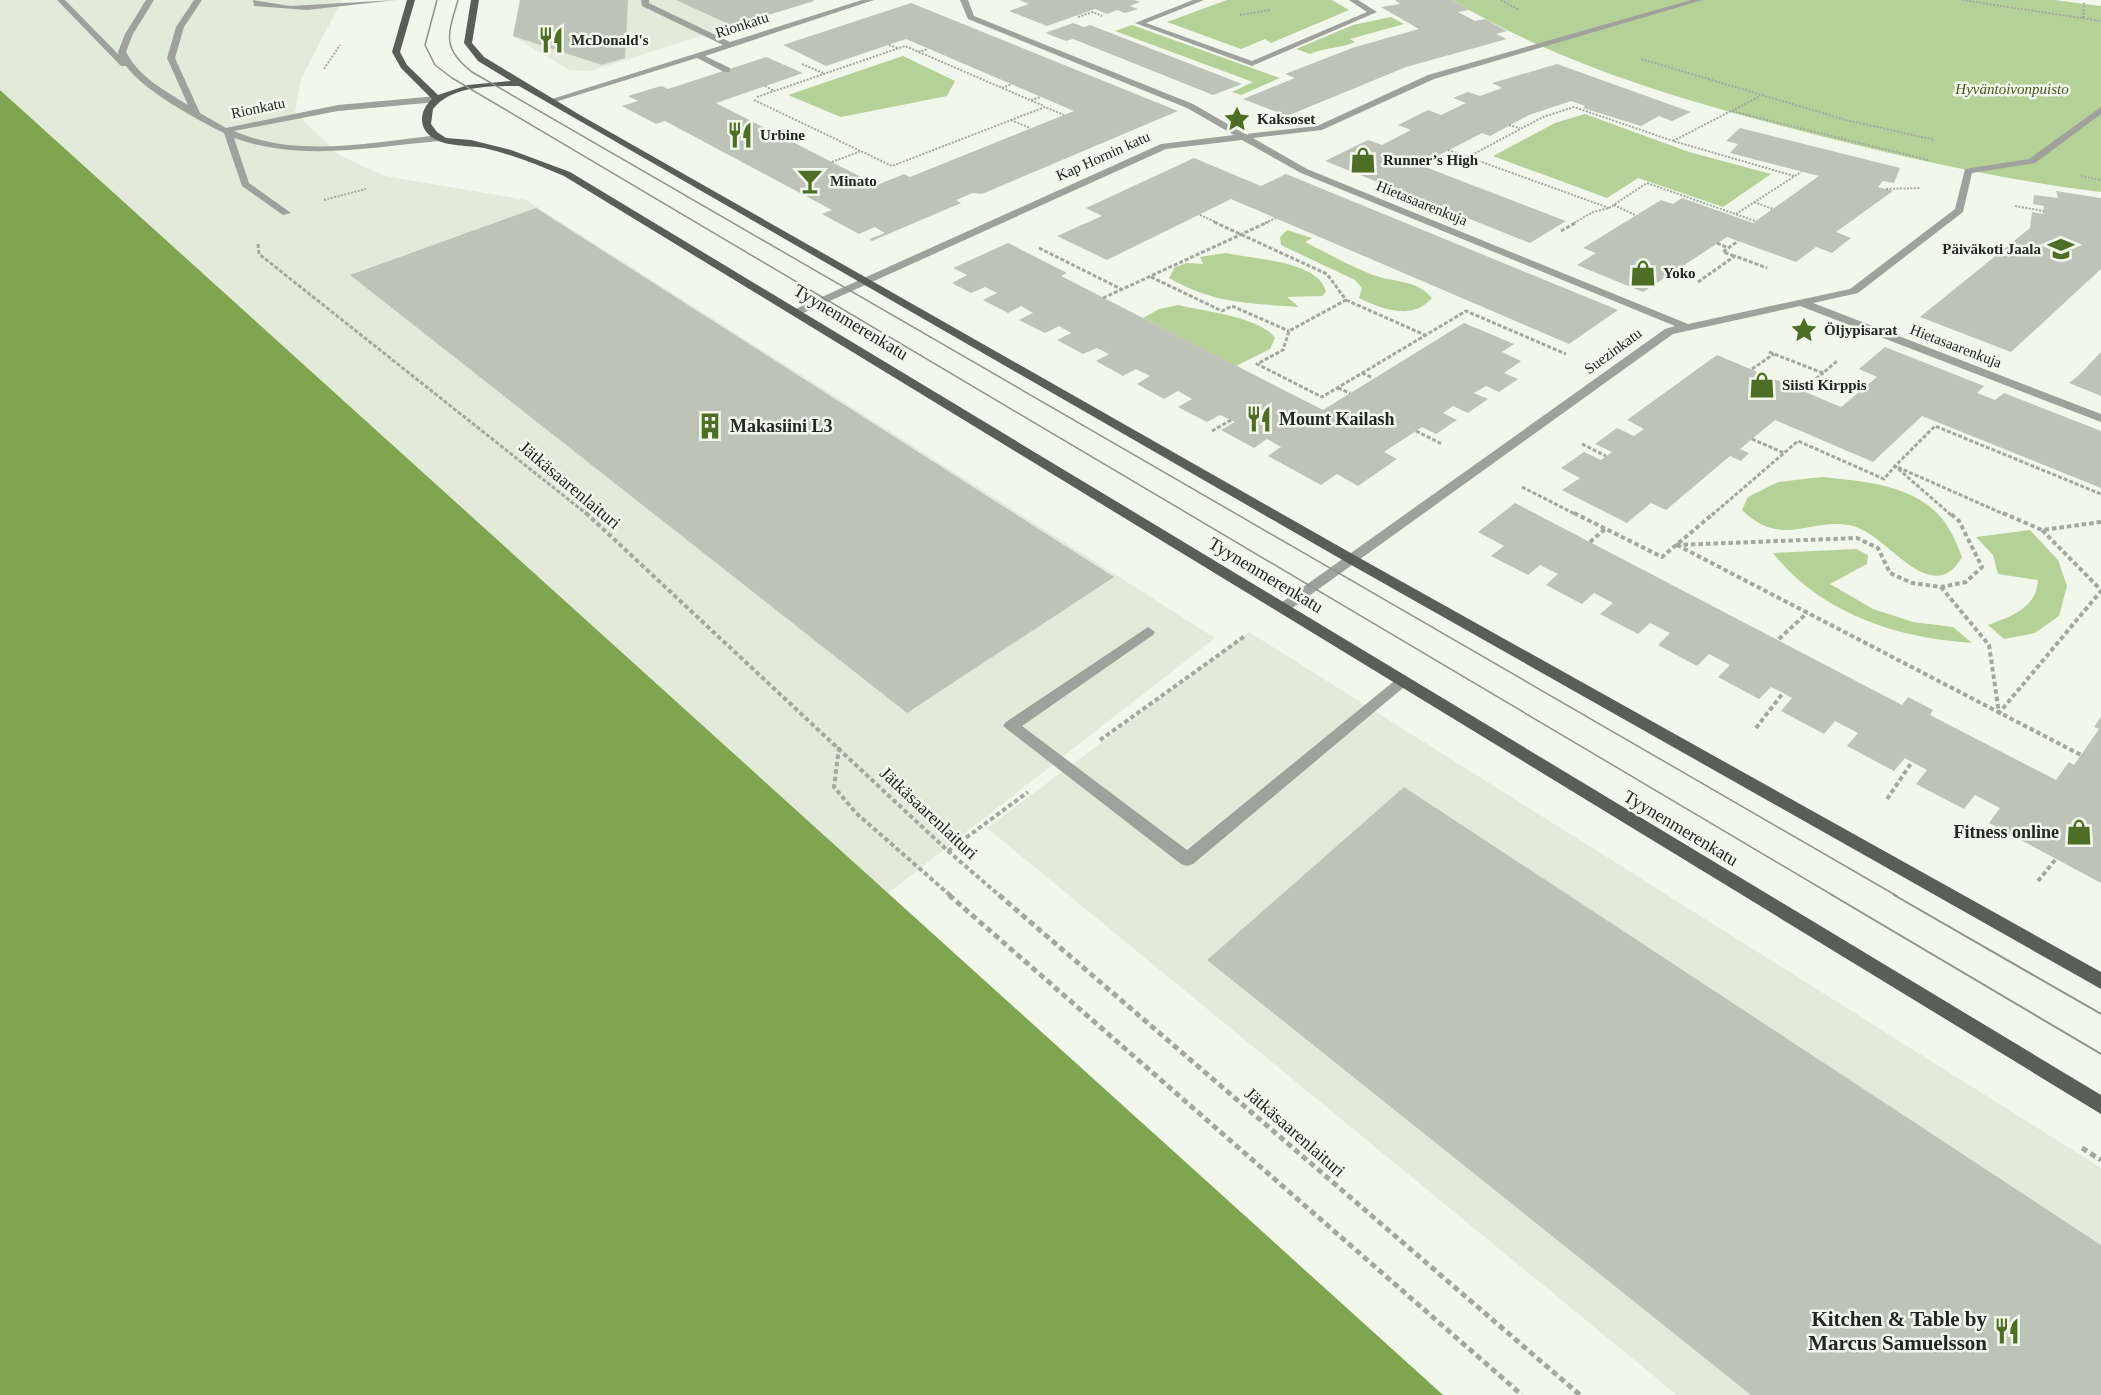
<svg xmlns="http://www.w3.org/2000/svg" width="2101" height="1395" viewBox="0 0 2101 1395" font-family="'Times New Roman',serif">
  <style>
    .built { fill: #e2ebd9 }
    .green { fill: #b5d197 }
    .water { fill: #7fa551 }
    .building { fill: #bec3b8 }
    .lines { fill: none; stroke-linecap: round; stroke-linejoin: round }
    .path-far3 { stroke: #a3a89f; stroke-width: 2; stroke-dasharray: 2 1.5; stroke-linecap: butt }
    .path-far2 { stroke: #a3a89f; stroke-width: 3; stroke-dasharray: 4 2; stroke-linecap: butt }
    .path-far1 { stroke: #a3a89f; stroke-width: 4; stroke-dasharray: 4.5 3; stroke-linecap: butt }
    .path { stroke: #a3a89f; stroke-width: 5; stroke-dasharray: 6 4; stroke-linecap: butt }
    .minor { fill: #9fa19d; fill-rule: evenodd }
    .major { fill: #5a5e56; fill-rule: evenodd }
    .tram-far1 { stroke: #8f948b; stroke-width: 1.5 }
    .tram { stroke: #8f948b; stroke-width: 2 }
    .labels { text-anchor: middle; stroke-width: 5; stroke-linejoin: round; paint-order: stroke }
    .far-street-label { font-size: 15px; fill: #232621; stroke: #f1f7eb }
    .far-poi-label { font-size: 15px; font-weight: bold; fill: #232621; stroke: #f1f7eb; text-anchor: start }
    .far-park-label { font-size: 15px; font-style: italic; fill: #3e571d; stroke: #f1f7eb }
    .street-label { font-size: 18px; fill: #232621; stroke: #f1f7eb }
    .poi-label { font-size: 18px; font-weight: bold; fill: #232621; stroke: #f1f7eb; text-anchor: start }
    .near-poi-label { font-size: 21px; font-weight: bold; fill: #232621; stroke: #f1f7eb; text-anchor: end }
  </style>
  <rect width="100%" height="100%" fill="#f1f7eb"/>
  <g class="built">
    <path d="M0,0h342l-41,79 -6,33 44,43 46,21 141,24 689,438 -328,256 -887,-804z"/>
    <path d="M520,0h295l-225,71 -21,-1 -56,-34z"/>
    <path d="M1249,632l852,536v227h-424l-690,-567z"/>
  </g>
  <g class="green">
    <path d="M1227,0h105l17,10 -78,33 -6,-4 -24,10 -74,-27z"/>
    <path d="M1452,0h602l47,6v186c-106,-13 -208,-37 -311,-64 -116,-30 -235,-66 -338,-128z"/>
    <path d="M1391,17l13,7 -54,15 5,3c-16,7 -29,5 -45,12l-14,-5 57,-24z"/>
    <path d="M1132,25l148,53 -39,17 -9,-3 21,-10 -138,-51z"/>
    <path d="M903,56l52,25 -8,15 -106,21 -53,-22z"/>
    <path d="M1585,114l104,38 82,22 -48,33 -85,-29 -31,20 -114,-42 62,-33z"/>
    <path d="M1287,230l25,8 -7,4c22,11 45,24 68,33 22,8 43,4 59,23 -20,23 -50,11 -73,0l3,-10 -7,-8 -74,-35 -1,-8z"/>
    <path d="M1226,253c26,6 94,8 100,39l-4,4 -35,1 12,10c-50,-4 -85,-3 -130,-29l6,-11 12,-4 16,1 -3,-7z"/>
    <path d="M1178,305c25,6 83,12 97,33l-5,11 -34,17 -93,-48 16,-9z"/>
    <path d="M1822,477c38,4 86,7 115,36 12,12 19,28 25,44 -30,52 -72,-19 -106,-30 -42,-13 -73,24 -114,-17l6,-13 30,-15z"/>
    <path d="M2030,530l28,30 9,26 -8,30 -24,17 -31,6 -16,-14c23,-9 48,-16 50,-45l-40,-6 -5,-19 -17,-18z"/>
    <path d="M1856,549l12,6 -1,9 -37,20 43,25 40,13 40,5 19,16c-75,-5 -151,-29 -199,-90z"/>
  </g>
  <path class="water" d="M0,90l1443,1305h-1443z"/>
  <g class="building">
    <path d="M520,0h108l-3,58 -23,7 -89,-29z"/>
    <path d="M676,0h137l1,1 -81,25z"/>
    <path d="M1019,0h115l6,2 -10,4 8,3 -13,4 -8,-3 -10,4 -12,-5 -48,17 -38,-15 20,-7z"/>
    <path d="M1395,0h57l17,10 -11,2 17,9 10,-2 22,12 -11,3 11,5 -101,28 -119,49 -44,-17 52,-21 -10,-4 70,-27 64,-18 -38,-22 19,-3z"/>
    <path d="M911,3l267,108 -196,83 -9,-1 -17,7 5,3 -89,38 -3,-2 16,-6 -10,-6 -16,7 -37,-20 10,-4 -167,-89 -9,3 -34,-18 16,-5 -10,-5 33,-10 7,3 98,-32 37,16 -87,30 161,82 27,-11 6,3 164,-66 -168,-72 -80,27 -43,-21z"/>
    <path d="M1073,23l11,4 6,-2 152,59 -29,11 -140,-56 -7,2 -21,-8z"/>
    <path d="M1557,64l134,48 -19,9 -13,-5 -18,10 -58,-18 2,-2 -14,-5 -42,14 -39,21 -8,-3 -62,32 146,56 -36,22 -205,-82 43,-21 14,5 29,-15 -13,-5 30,-15 13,5 25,-12 -13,-5 15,-6 12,4 22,-8 -10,-5z"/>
    <path d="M1740,128l160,40 -6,15 -11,-2 -5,6 15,4 -57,41 15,6 -19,15 -16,-6 -20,15 -69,-25 -84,55 -66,-27 19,-12 -13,-5 78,-48 12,4 9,-6 71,25 66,-47 -89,-23 8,-9 -12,-3z"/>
    <path d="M1194,158l67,28 25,-12 332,136 -49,34 -338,-145 -124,61 -50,-24 45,-20 -16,-8z"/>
    <path d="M2056,191l45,7v71l-90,83 -91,-35 110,-89 2,-16 11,2 1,-8 -11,-2 1,-9 24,3z"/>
    <path d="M536,208l578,369 -207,136 -557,-438z"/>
    <path d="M1008,243l59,30 -6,3 262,134 141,-87 50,21 -12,8 19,9 -17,12 14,6 -19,13 -13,-6 -12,7 14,6 -20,14 -15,-7 -10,7 14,7 -21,14 -14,-7 -38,25 13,7 -39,27 -21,-12 -16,11 -53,-29 13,-9 -14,-8 -13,9 -33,-18 14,-8 -15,-7 -13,7 -29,-15 14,-8 -14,-8 -14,8 -27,-15 13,-8 -14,-7 -13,7 -27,-15 13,-7 -12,-6 -14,6 -26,-14 14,-7 -12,-7 -14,7 -26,-13 14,-7 -12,-7 -13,7 -25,-13 14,-7 -12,-6 -14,6 -19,-10 15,-8 -14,-7z"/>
    <path d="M1885,347l99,39 -7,7 18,7 9,-7 97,38v57l-179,-72 -49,46 -98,-42 -35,29 9,4 -8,8 -11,-5 -64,54 -15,-7 -24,20 -65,-33 18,-12 -19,-10 23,-16 17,8 11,-8 -17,-8 22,-16 17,8 10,-7 -17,-9 90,-65 124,52 36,-30 -18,-8z"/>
    <path d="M2101,352v44l-32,-13 9,-7z"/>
    <path d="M1515,503l387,202 6,-8 25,13 -3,5 126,65 13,-18 5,3 7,-10 18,-26 -5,-2 7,-10v166l-112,-60 11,-15 -25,-13 -11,14 -48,-25 11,-14 -15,-8 -7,-4 -11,13 -47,-25 11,-13 -23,-12 -11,13 -43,-23 11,-13 -9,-5 -12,-6 -12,12 -41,-22 12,-12 -21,-11 -12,12 -39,-21 12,-12 -20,-10 -12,11 -38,-20 13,-11 -19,-10 -12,11 -36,-19 12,-11 -18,-9 -12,10 -37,-19 13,-10 -26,-14z"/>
    <path d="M1404,787l697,458v150h-350l-544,-435z"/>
  </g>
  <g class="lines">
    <g class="path-far3">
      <path d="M1501,0l18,10"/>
      <path d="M1962,0l139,21"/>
      <path d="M1240,15l31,-5"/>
      <path d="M1078,17l15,-5 9,4"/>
      <path d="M2083,18l1,-15"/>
      <path d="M889,45l9,3"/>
      <path d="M918,52l10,-3"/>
      <path d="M1641,59l205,61 89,20"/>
      <path d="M802,64l21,9"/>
      <path d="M324,69l16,-24"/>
      <path d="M765,86l9,5"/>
      <path d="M1002,88l10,-4"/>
      <path d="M757,97l148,-51 139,60"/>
      <path d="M754,100l138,66 153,-59 19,8"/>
      <path d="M1031,100l10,-3"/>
      <path d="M1732,111l28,-15"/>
      <path d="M1011,120l19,8"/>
      <path d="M1509,125l11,3"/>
      <path d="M1448,150l20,7"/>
      <path d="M832,162l29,-11"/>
      <path d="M1794,176l-121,-35 58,-30 197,49"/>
      <path d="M2081,176l20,4"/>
      <path d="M1886,189l35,-1"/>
      <path d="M324,200l42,-11"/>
      <path d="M1754,202l19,7"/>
      <path d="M1614,205l21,10"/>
      <path d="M2015,206l29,5"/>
      <path d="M1609,208l-141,-51 75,-40 31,-10 99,34"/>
      <path d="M1736,214l65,-42"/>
      <path d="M1200,215l18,8"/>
      <path d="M1265,223l11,-5"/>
      <path d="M1574,223l19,-11 16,-4 38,-25 108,38"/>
    </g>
    <g class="path-far2">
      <path d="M1214,222l113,52 19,26 -57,31 -6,19 -26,14 65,33 144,-86 100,43"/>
      <path d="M1561,231l16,-9"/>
      <path d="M1717,243l11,5"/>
      <path d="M258,244l1,10 329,261"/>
      <path d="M1039,248l82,41"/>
      <path d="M1734,256l-11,-4 15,-11"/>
      <path d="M1151,277l71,34 10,-5 57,25"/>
      <path d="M1698,282l37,-26 32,12"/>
      <path d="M1103,298l165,-76"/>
      <path d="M1346,300l79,35"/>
      <path d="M1769,352l54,21 14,-12"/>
      <path d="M1752,369l22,-15"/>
      <path d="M1362,373l11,5"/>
      <path d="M1338,388l12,5"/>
      <path d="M1802,390l21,-17"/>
      <path d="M1212,431l19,-11"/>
      <path d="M1416,431l26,13"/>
      <path d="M1752,439l32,14"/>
      <path d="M1582,444l24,12"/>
      <path d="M1522,487l55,28"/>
      <path d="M1712,515l86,-74 86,38 11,-13 111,49"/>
      <path d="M1951,515l-56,-49 40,-40 166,68"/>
    </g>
    <g class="path-far1">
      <path d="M586,513l362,338 52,45"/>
      <path d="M1574,513l88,44 52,-44"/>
      <path d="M2003,513l39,17"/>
      <path d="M2101,522l-59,8 59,60"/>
      <path d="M1590,542l15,-13"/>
      <path d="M1676,545l181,-7 21,10 12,25 22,10 29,4 25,-5 16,-15 -23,-46 -9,-8"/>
      <path d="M1677,545l404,210"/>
      <path d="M1941,587l48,58 10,68 102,-122"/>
      <path d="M1779,639l28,-26"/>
      <path d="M1756,728l27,-35"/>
      <path d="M1100,740l145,-104"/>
      <path d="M839,747l-5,40 22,26 95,83"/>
      <path d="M1887,799l25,-37"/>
      <path d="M948,851l80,-59"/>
      <path d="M2038,881l18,-22"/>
    </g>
    <g class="path">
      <path d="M949,895l573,500"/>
      <path d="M999,895l581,500"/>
      <path d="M2082,1148l19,12"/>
    </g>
    <g class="minor">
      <path d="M57,0h8l54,55 -1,-3 7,-18 21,-34h8l-21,34 -7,18c14,26 38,38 62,53l-21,-47 9,-31 18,-27h8l-18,27 -9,31 25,55 26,15 112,-23 99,-9 4,3 -4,3 -99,9 -104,20c63,28 139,11 205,4l5,3 -5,3c-68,6 -139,21 -205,-3l15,45 42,30 -8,2 -41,-29 -18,-53c-28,-14 -80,-42 -98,-67h-5z"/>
      <path d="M253,0l37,6 106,-6 -89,10 -53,-4z"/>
      <path d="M641,0h8v3l81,39 132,-42h12l-169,56 25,12v4h-6l-27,-14 -145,45v-4l171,-54 -81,-39z"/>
      <path d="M960,0h8l6,16 219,88 52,30 72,-8 111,-51 263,-75h12l-269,79 -112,51 -69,8 54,31 381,155 162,-35 105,-80 10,-40 64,-10 72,-52v7l-66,49 -63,10 -9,39 -105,81 -45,10 288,111v8l-301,-116 -127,28 -385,277h-10l-2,-3 2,-3 387,-276 10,-3 -374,-153 -59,-33 -76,9 -365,165h-8v-4l368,-166 73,-9 -47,-27 -219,-89z"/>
      <path d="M1193,0h11l-58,23 106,38 115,-49 -18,-12h9l19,12 -125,54 -117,-43z"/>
      <path d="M1148,627l7,5 -2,3 -131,91 165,124 211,-172h10l2,4 -217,182 -6,2 -6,-2 -178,-138 3,-4z"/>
    </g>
    <path class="major" d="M407,0h8l-15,52 7,13 31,30 30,-10 43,-4 -33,-20 -14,-18 7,-43h8l-7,43 12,14 96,58 776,441 745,416v17l-755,-427 -827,-476c-27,0 -67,-1 -86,23l-2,15 6,8 9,6 25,2 40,10 59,22 1531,923v19l-1537,-938c-26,-11 -53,-22 -80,-28 -16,-3 -37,-1 -51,-10 -15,-10 -14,-27 -1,-39l-31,-31 -9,-16z"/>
    <g class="tram-far1">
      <path d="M437,0l-12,45 10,20 17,13 1382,818"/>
      <path d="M458,0c-10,34 -17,48 14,72l1425,824"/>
    </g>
    <g class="tram">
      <path d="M1832,895l269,159"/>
      <path d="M1894,895l207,119"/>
    </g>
  </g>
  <defs>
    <g id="restaurant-bare" transform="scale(2.07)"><path d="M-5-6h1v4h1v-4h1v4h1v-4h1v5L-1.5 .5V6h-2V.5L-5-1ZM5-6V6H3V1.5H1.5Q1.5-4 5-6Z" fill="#4f6e25" stroke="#f1f7eb" stroke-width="2.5" paint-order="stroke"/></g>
    <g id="sight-bare" transform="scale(2.07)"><path d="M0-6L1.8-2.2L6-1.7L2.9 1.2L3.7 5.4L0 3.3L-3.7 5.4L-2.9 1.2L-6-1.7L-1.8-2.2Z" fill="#4f6e25" stroke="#f1f7eb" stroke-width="2.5" paint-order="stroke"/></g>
    <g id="shop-bare" transform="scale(2.07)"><path d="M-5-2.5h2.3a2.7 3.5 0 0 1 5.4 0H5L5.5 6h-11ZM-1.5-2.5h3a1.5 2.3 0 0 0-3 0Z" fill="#4f6e25" stroke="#f1f7eb" stroke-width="2.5" paint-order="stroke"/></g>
    <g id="bar-bare" transform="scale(2.07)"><path d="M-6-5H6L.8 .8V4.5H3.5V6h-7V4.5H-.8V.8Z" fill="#4f6e25" stroke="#f1f7eb" stroke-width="2.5" paint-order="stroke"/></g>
    <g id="school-bare" transform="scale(2.07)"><path d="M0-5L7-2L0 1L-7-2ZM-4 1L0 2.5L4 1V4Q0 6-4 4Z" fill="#4f6e25" stroke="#f1f7eb" stroke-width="2.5" paint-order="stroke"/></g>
    <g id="building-bare" transform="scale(2.07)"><path d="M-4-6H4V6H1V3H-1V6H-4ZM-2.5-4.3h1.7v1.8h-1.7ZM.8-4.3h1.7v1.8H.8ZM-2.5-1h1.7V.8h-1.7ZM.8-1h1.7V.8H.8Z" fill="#4f6e25" stroke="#f1f7eb" stroke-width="2.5" paint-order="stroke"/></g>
  </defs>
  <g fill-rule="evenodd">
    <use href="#restaurant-bare" x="551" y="40"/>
    <use href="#sight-bare" x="1237" y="119"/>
    <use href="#restaurant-bare" x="740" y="135"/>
    <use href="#shop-bare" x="1363" y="160"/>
    <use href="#bar-bare" x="810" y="181"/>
    <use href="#school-bare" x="2061" y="249"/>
    <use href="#shop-bare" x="1643" y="273"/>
    <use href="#sight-bare" x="1804" y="330"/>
    <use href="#shop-bare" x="1762" y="385"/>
    <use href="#restaurant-bare" x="1259" y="419"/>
    <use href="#building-bare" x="710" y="426"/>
    <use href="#shop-bare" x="2079" y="832"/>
    <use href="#restaurant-bare" x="2007" y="1331"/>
  </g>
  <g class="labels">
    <g class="far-street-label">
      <text transform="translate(742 25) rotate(-18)" y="5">Rionkatu</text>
      <text transform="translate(258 108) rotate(-12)" y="5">Rionkatu</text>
      <text transform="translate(1103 156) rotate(-24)" y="5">Kap Hornin katu</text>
      <text transform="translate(1422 203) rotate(22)" y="5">Hietasaarenkuja</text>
      <text transform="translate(1956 346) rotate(21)" y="5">Hietasaarenkuja</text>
      <text transform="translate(1613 351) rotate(-36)" y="5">Suezinkatu</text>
    </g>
    <g class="far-poi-label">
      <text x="571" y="45">McDonald's</text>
      <text x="1257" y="124">Kaksoset</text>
      <text x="760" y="140">Urbine</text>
      <text x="1383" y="165">Runner’s High</text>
      <text x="830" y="186">Minato</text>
      <text x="2041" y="254" text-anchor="end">Päiväkoti Jaala</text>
      <text x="1663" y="278">Yoko</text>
      <text x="1824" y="335">Öljypisarat</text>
      <text x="1782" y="390">Siisti Kirppis</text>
    </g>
    <g class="far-park-label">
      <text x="2012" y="94">Hyväntoivonpuisto</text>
    </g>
    <g class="street-label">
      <text transform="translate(851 322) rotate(31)" y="6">Tyynenmerenkatu</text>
      <text transform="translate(570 485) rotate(40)" y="6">Jätkäsaarenlaituri</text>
      <text transform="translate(1266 575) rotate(31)" y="6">Tyynenmerenkatu</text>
      <text transform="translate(929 813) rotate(43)" y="6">Jätkäsaarenlaituri</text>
      <text transform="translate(1681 828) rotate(31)" y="6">Tyynenmerenkatu</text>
      <text transform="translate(1295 1132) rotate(41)" y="6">Jätkäsaarenlaituri</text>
    </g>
    <g class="poi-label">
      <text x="1279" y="425">Mount Kailash</text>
      <text x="730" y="432">Makasiini L3</text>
      <text x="2059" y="838" text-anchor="end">Fitness online</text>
    </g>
    <g class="near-poi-label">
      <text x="1987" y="1326">Kitchen &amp; Table by<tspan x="1987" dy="24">Marcus Samuelsson</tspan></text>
    </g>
  </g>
</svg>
